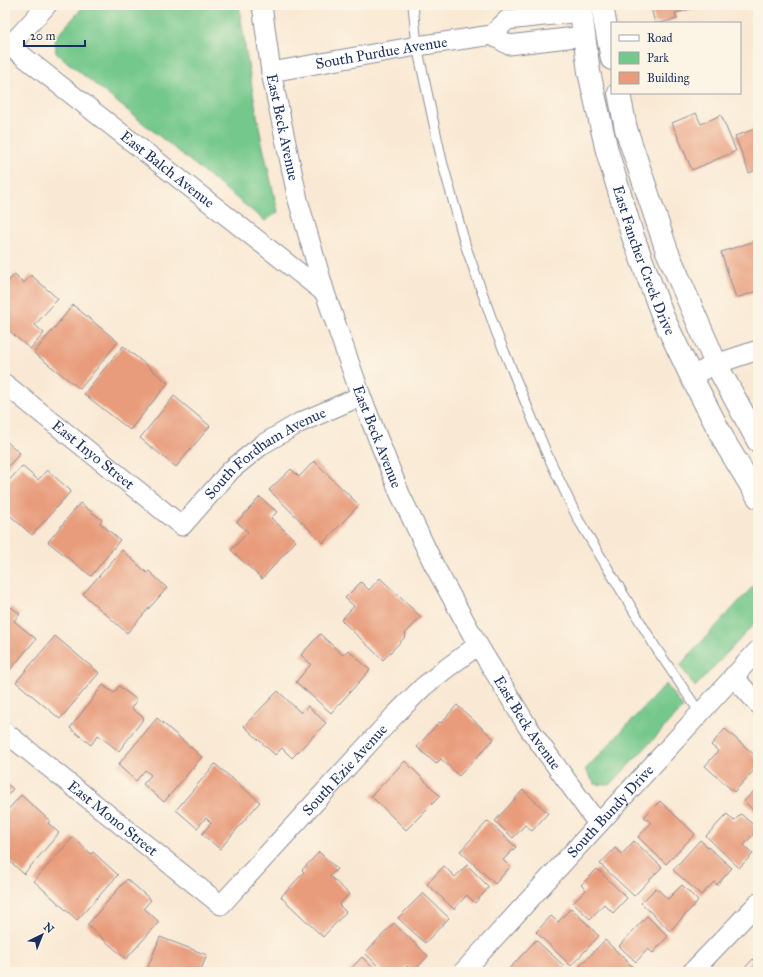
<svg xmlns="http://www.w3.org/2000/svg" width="763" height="977" viewBox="0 0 763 977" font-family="'IM FELL Great Primer',serif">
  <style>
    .green { fill: #74c88c; stroke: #487c75 }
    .building { fill: #e89c7b }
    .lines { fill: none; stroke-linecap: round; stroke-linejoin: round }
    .service-casing { stroke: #8a8c99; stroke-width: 11 }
    .minor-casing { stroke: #8a8c99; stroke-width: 21 }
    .tertiary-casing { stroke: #8a8c99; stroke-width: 24 }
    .service { stroke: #fff; stroke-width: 9 }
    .minor { stroke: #fff; stroke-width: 19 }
    .tertiary { stroke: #fff; stroke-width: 22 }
    .labels { text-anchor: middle; stroke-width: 4; stroke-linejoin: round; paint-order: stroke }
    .street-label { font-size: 15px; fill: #1b2f5e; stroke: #fcf5e5 }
  </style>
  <rect width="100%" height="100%" fill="#fcf5e5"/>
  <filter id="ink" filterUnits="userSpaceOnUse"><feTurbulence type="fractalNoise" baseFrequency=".025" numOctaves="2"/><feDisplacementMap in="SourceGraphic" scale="8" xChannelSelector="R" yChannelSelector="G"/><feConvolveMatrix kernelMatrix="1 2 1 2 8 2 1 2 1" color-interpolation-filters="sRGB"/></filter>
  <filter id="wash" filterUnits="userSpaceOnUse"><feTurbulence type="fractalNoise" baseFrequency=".012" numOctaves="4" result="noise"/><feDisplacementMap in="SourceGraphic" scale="16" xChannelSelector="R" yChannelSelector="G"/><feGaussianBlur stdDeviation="0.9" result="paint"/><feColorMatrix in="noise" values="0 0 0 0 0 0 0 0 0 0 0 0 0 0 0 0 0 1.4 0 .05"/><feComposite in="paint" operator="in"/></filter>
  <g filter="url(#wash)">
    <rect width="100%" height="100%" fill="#f9e9d4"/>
    <g class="green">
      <path d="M85,5h154l7,48 16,90 16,69 -13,9 -209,-168 -1,-15z"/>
      <path d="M758,581v39l-63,67 -15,-22z"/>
      <path d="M666,684l17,24 -73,77 -15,-1 -10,-14z"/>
    </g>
    <g id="blocks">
      <g class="building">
        <path d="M650,5h52v1l-27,7 2,6 -17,4h-5z"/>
        <path d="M696,113l5,11 20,-9 15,36 -44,19 -20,-47z"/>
        <path d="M758,128v41l-9,4 -14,-37z"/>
        <path d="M758,240v51l-22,7 -15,-46z"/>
        <path d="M15,274l9,9 7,-8 27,24 -23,26 9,8 -14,16 -24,-21 1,-1 -2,-1v-41z"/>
        <path d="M73,305l45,37 -38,47 -46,-36z"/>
        <path d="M123,346l45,37 -38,47 -46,-36z"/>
        <path d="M174,396l36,30 -34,41 -36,-29z"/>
        <path d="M5,440l15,13 -15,17z"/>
        <path d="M314,461l45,44 -36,38 -54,-53 22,-21 8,8z"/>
        <path d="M22,466l16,14 9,-10 24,21 -39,44 -27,-24v-26z"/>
        <path d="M260,497l17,15 -6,6 25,23 -34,38 -31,-29 17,-18 -11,-10z"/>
        <path d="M80,503l22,17 -2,3 20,17 -29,36 -43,-34z"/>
        <path d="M122,550l25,23 2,-2 18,17 -40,45 -44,-39z"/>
        <path d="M380,578l41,39 -16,17 1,2 -23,24 -42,-40 13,-14 -9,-8 16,-16 8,8z"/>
        <path d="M11,607l9,7 -6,7 22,18 -31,37v-63z"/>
        <path d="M320,634l23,21 5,-5 22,20 -39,43 -35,-31 15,-18 -10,-9z"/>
        <path d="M55,636l44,37 -39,46 -44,-37z"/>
        <path d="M103,685l11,8 5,-7 18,14 -6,8 13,10 -25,33 -21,-16 -7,10 -21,-17z"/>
        <path d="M278,691l23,22 7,-7 18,17 -34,35 -10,-10 -7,7 -31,-29z"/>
        <path d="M457,705l37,34 -35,37 -18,-17 -5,5 -19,-17 22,-25 2,1z"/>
        <path d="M157,718l45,39 -38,45 -21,-18 8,-9 -6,-5 -9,11 -18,-16z"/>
        <path d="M725,729l33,29v8l-24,26 -29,-26 13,-15 -7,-6z"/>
        <path d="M405,761l35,35 -34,34 -35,-34z"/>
        <path d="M215,764l45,38 -40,47 -18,-15 9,-11 -5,-5 -9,10 -21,-18z"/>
        <path d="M5,782l8,7 -8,9z"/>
        <path d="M758,787v28l-14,-14z"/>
        <path d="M523,790l25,23 -16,18 -7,-6 -12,13 -18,-17z"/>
        <path d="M21,795l29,26 -2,2 11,10 -35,41 -19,-17v-44z"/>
        <path d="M660,801l35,33 -29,30 -28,-27 13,-14 -7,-6z"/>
        <path d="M727,814l7,7 7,-7 17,15 -14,16 9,9 -14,14 -33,-32z"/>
        <path d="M488,821l28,26 -13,13 7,7 -15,17 -35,-33z"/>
        <path d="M73,837l18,17 2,-2 25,23 -41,45 -43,-39z"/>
        <path d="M700,840l32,28 -15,17 -3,-3 -13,13 -28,-25z"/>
        <path d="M634,841l28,26 -28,29 -34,-32 15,-16 7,6z"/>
        <path d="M319,852l18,17 -7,7 19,18 -10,11 7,7 -23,25 -42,-40 23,-25 -2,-2z"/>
        <path d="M467,865l22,22 -14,16 -8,-8 -13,14 -27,-25 17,-18 11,11z"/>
        <path d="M597,869l30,29 -14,15 -9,-9 -14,15 -17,-16 13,-13 -5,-5z"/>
        <path d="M127,879l24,21 -7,8 15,14 -33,37 -39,-34z"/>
        <path d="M682,885l16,16 -28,30 -29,-28 15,-15 12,11z"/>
        <path d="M423,893l26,25 -24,25 -27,-25z"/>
        <path d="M571,908l28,28 -28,30 -35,-34 15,-16 7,6z"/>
        <path d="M647,916l21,20 -15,17 -5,-4 -12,13 -17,-16z"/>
        <path d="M394,923l34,33 -15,16 -6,-6 -6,6h-17l-19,-19z"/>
        <path d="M160,937l47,18 -7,17h-54z"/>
        <path d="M536,940l28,26 -5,6h-49l-2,-2z"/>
        <path d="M605,940l29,28 -4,4h-50l-3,-3z"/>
        <path d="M362,957l15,15h-29z"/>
        <path d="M753,959l5,5v8h-17z"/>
      </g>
    </g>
  </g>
  <g filter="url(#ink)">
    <use href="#blocks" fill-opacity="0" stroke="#8a8c99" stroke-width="1"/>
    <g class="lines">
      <g class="service-casing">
        <path id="service" d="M413,5l4,41 25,115 24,86 31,87 50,120 31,65 78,129 44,65"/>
      </g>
      <g class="minor-casing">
        <g id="minor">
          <path id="s1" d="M262,5l9,67 27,128 27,93 36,103 39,98 34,71 44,80 50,82 70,97"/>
          <path d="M581,12l-74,8 -15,15 17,10 75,-9"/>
          <path id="s2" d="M10,46l315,247"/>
          <path d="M5,51l42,-46"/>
          <path id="s3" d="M271,72l146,-26 75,-11"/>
          <path d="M691,376l25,-12 42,-14"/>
          <path id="s4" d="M5,384l177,142 49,-56 32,-26 36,-21 62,-27"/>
          <path d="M733,676l25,28"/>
          <path id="s5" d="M5,732l216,173 173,-189 29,-29 24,-19 31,-23"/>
          <path id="s6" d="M463,972l295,-322"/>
          <path d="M692,972l66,-69"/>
        </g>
      </g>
      <g class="tertiary-casing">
        <g id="tertiary">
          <path id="s7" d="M580,5l9,67 18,79 25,83 31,83 28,59 36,70 31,51"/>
          <path d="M602,5l2,12 8,42"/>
          <path d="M619,93l7,36 41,122 49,113 42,77"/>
        </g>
      </g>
      <use href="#service" class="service"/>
      <use href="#minor" class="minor"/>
      <use href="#tertiary" class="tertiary"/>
    </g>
  </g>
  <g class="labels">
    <g class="street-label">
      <text dy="5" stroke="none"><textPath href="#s3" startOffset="112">South Purdue Avenue</textPath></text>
      <text dy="5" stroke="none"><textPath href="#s1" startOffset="124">East Beck Avenue</textPath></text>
      <text dy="5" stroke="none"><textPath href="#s2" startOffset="200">East Balch Avenue</textPath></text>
      <text dy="5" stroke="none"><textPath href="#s7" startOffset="264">East Fancher Creek Drive</textPath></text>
      <text dy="5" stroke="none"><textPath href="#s1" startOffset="448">East Beck Avenue</textPath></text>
      <text dy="5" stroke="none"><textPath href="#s4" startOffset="113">East Inyo Street</textPath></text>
      <text dy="5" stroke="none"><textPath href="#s4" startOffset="339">South Fordham Avenue</textPath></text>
      <text dy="5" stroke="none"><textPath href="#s1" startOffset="772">East Beck Avenue</textPath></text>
      <text dy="5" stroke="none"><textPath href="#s5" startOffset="460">South Ezie Avenue</textPath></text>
      <text dy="5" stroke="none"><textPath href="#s6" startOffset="218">South Bundy Drive</textPath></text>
      <text dy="5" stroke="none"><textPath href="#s5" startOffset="138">East Mono Street</textPath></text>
    </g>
  </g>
  <rect width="763" height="977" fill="none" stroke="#fcf5e5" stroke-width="20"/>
  <rect x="611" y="22" width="130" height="72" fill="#fcf5e5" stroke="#a2a6af"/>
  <rect x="619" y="35" width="20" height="6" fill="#ffffff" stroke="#a2a6af"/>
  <text x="647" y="42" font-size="12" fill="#1b2f5e">Road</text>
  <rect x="619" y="52" width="20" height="12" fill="#74c88c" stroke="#a2a6af"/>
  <text x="647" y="62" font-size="12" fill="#1b2f5e">Park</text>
  <rect x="619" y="72" width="20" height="12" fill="#e89c7b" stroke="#a2a6af"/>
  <text x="647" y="82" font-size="12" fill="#1b2f5e">Building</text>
  <g transform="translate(42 935) rotate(43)" stroke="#fcf5e5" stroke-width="3" paint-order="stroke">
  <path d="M0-3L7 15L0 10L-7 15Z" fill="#1b2f5e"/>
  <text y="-6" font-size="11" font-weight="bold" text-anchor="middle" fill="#1b2f5e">N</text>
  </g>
  <path d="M24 40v6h61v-6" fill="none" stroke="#1b2f5e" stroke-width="2"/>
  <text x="30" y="40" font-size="12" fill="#1b2f5e" stroke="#fcf5e5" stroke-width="3" paint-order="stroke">20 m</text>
</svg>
